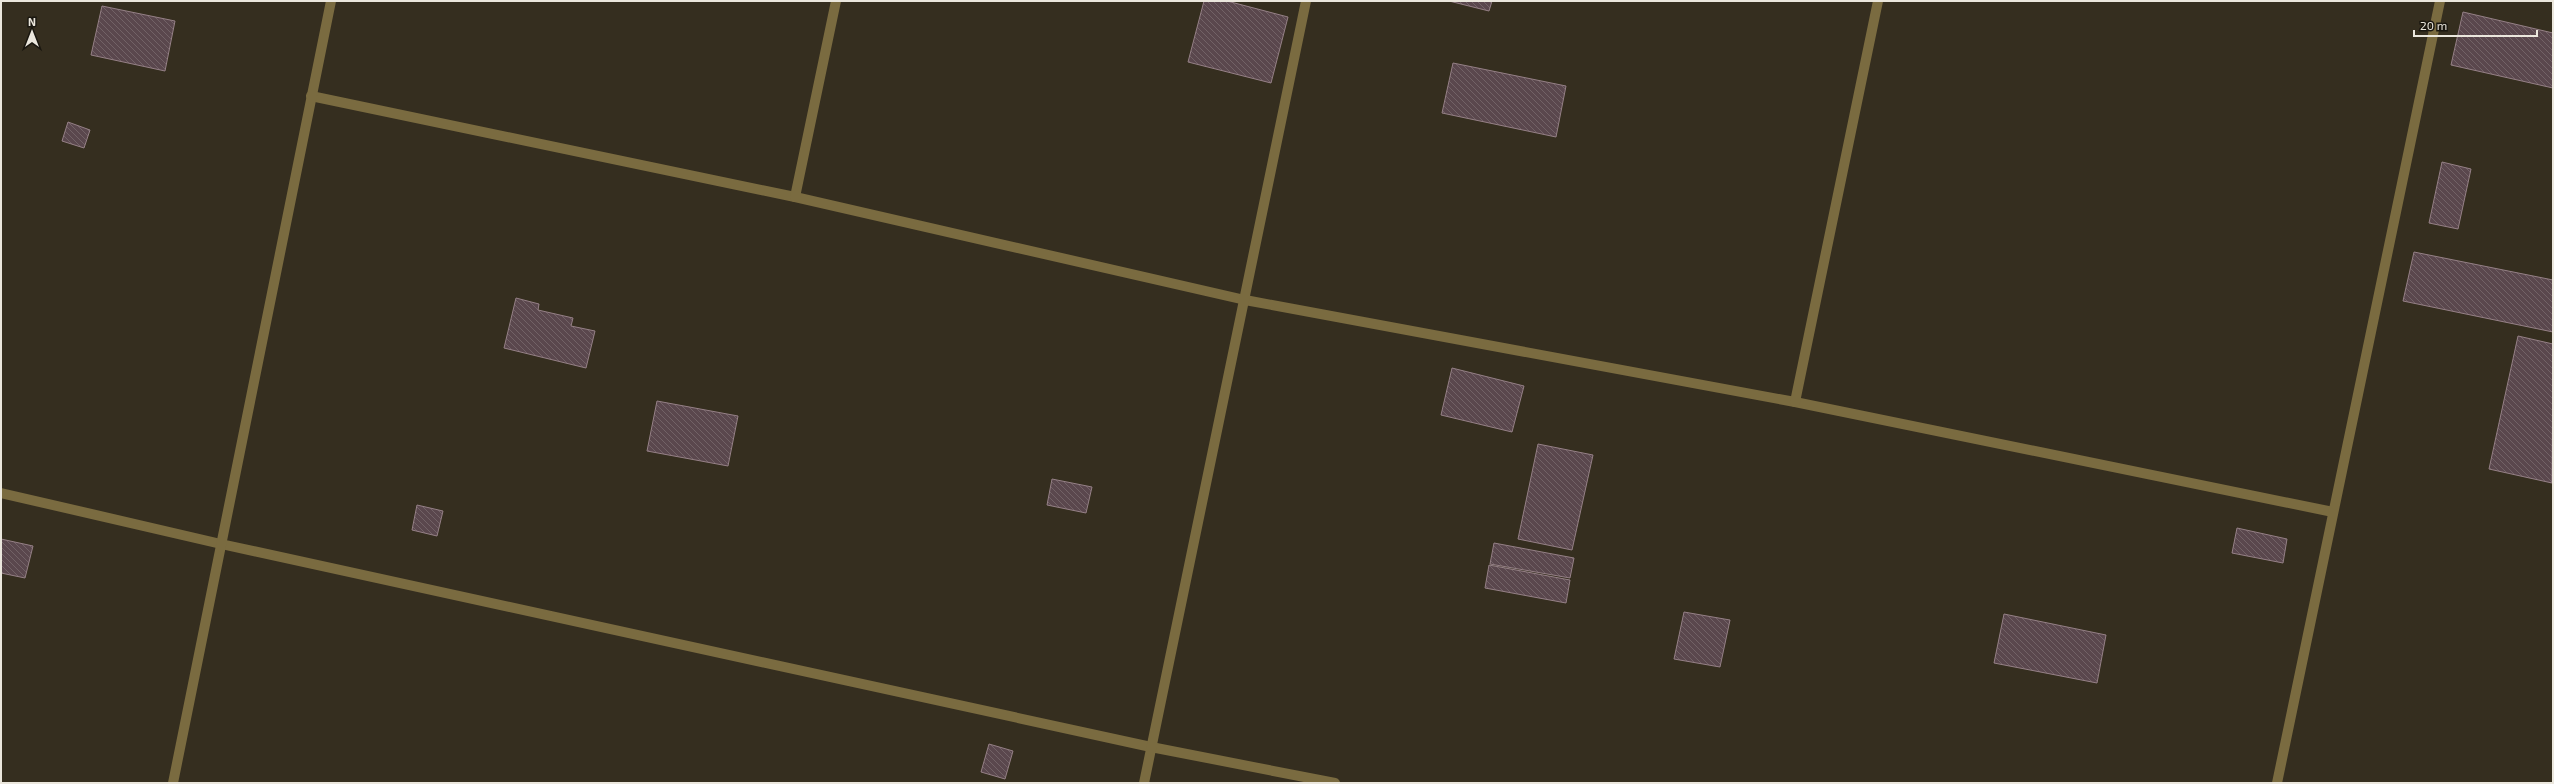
<svg xmlns="http://www.w3.org/2000/svg" width="2554" height="784" viewBox="0 0 2554 784" font-family="'Exo 2',sans-serif">
  <style>
    .building { fill: url(#building-back-hatch); stroke: #958086 }
    .lines { fill: none; stroke-linecap: round; stroke-linejoin: round }
    .minor { stroke: #7a6b40; stroke-width: 10 }
  </style>
  <defs>
    <pattern id="building-back-hatch" width="6" height="6" patternUnits="userSpaceOnUse"><rect width="6" height="6" fill="#5a474d"/><path d="M-1 5l2 2M0 0l6 6M5-1l2 2" fill="none" stroke="#726266"/></pattern>
  </defs>
  <rect width="100%" height="100%" fill="#352e1f"/>
  <g class="building">
    <path d="M1204,1h23l61,16 -17,66 -83,-21z"/>
    <path d="M1449,1h43l-3,10z"/>
    <path d="M102,6l73,15 -10,50 -74,-16z"/>
    <path d="M2463,12l90,21v55l-102,-23z"/>
    <path d="M1453,63l113,23 -10,51 -114,-24z"/>
    <path d="M68,122l22,8 -6,18 -22,-7z"/>
    <path d="M2442,162l29,7 -13,60 -29,-6z"/>
    <path d="M2414,252l139,28v52l-150,-31z"/>
    <path d="M516,298l23,6 -1,6 35,8 -2,8 24,5 -9,37 -82,-20z"/>
    <path d="M2518,336l35,8 -1,139 -63,-14z"/>
    <path d="M1452,368l72,18 -12,46 -71,-17z"/>
    <path d="M657,401l81,15 -10,50 -81,-15z"/>
    <path d="M1538,444l55,11 -21,95 -54,-11z"/>
    <path d="M1052,479l40,8 -6,26 -39,-8z"/>
    <path d="M417,505l26,6 -6,25 -25,-6z"/>
    <path d="M2237,528l50,11 -4,24 -51,-10z"/>
    <path d="M1,539l32,7 -8,32 -24,-5z"/>
    <path d="M1494,543l80,15 -4,20 -80,-14z"/>
    <path d="M1489,565l81,15 -4,23 -81,-15z"/>
    <path d="M1684,612l46,8 -10,47 -46,-8z"/>
    <path d="M2004,614l102,21 -9,48 -103,-20z"/>
    <path d="M989,744l24,7 -8,28 -24,-7z"/>
  </g>
  <g class="lines">
    <g class="minor">
      <path d="M311,96l484,101 450,103 550,102 538,110"/>
      <path d="M795,197l41,-196"/>
      <path d="M1795,402l83,-401"/>
      <path d="M1,493l220,51 930,203 184,36"/>
      <path d="M173,783l158,-782"/>
      <path d="M1144,783l162,-782"/>
      <path d="M2277,783l163,-782"/>
    </g>
  </g>
  <rect width="2554" height="784" fill="none" stroke="#ebe7dd" stroke-width="4"/>
  <g transform="translate(32 32)" stroke="#1a1710" stroke-width="3" paint-order="stroke">
  <path d="M0-3L7 15L0 10L-7 15Z" fill="#ebe7dd"/>
  <text y="-6" font-size="11" font-weight="bold" text-anchor="middle" fill="#ebe7dd">N</text>
  </g>
  <path d="M2414 30v6h123v-6" fill="none" stroke="#ebe7dd" stroke-width="2"/>
  <text x="2420" y="30" font-size="12" fill="#ebe7dd" stroke="#1a1710" stroke-width="3" paint-order="stroke">20 m</text>
</svg>
